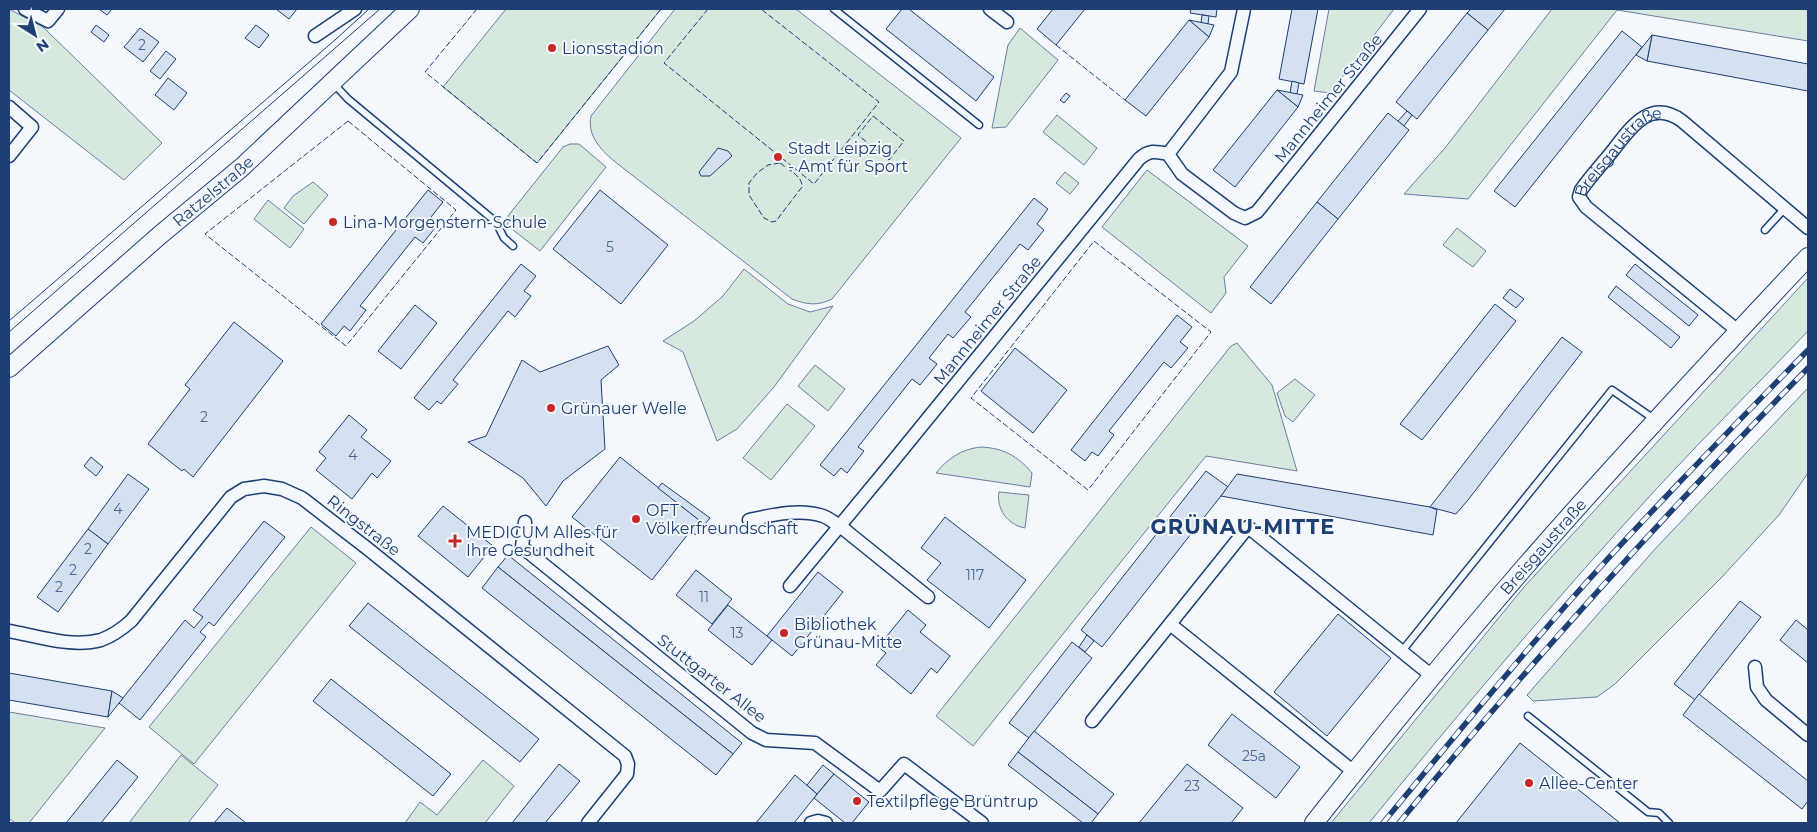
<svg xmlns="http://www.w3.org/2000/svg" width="1817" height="832" viewBox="0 0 1817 832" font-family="Montserrat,sans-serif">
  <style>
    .green { fill: #d7e8df; stroke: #687fa3 }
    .building { fill: #d5e0f0; stroke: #1d3f73 }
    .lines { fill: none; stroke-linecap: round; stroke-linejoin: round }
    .lane-casing { stroke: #1d3f73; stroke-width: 9 }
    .street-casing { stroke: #1d3f73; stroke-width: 15 }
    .secondary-casing { stroke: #1d3f73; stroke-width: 20 }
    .lane { stroke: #f4f7fb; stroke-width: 6 }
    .street { stroke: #f4f7fb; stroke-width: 12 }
    .secondary { stroke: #f4f7fb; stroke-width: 18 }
    .tram { stroke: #1d3f73; stroke-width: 1 }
    .rail-casing { stroke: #1d3f73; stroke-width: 5.5 }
    .rail { stroke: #f4f7fb; stroke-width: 4; stroke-dasharray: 11; stroke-linecap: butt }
    .fence { stroke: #1d3f73; stroke-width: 1; stroke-dasharray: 6 2.5; stroke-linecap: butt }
    .poi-dot { fill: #c62828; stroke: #f4f7fb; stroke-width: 2 }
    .labels { text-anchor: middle; stroke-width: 4; stroke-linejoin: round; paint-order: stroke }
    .number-label { font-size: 14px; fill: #4b6792 }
    .poi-label { font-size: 16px; fill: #1d3f73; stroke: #f4f7fb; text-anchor: start }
    .street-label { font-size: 16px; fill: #1d3f73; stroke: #f4f7fb }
    .district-label { font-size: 21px; font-weight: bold; letter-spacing: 1px; fill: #1d3f73; stroke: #f4f7fb }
  </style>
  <rect width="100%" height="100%" fill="#f4f7fb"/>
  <g class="green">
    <path d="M9,9l34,18 119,116 -38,37 -115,-90z"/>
    <path d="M506,9h155l-124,154 -94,-76z"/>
    <path d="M675,9h121l165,129 -129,161c-14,7 -25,6 -40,0l-178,-138c-14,-12 -27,-26 -23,-45z"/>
    <path d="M1329,9h65l-64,84 -16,-2z"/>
    <path d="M1552,9h256v32l-191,-31 -149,189 -64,-5 41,-46z"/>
    <path d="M1020,28l38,32 -52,67 -14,1 16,-83z"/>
    <path d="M1057,115l40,33 -13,17 -41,-33z"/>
    <path d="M570,144h9l27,23 -66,84 -32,-25v-10l55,-69z"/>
    <path d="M1147,170l101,76 -24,31 2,16 -15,20 -109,-86z"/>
    <path d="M1065,172l14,11 -9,11 -14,-11z"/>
    <path d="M313,182l15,13 -24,29 -20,-16 9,-12z"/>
    <path d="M268,200l36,29 -14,19 -36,-29z"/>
    <path d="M1457,228l29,23 -13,16 -30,-22z"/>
    <path d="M744,269l44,35 22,8 23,-6 -59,81 -37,42 -20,12 -34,-89 -20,-11 31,-20 29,-25z"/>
    <path d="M1808,278v53c-49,52 -100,102 -149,155 -100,109 -196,222 -290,337h-38l193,-236z"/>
    <path d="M1237,343l35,42 25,86 -91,-15 -233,290 -37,-30 295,-370z"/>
    <path d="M815,365l30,24 -17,22 -30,-25z"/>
    <path d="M1295,379l20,16 -22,27 -8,-6 -8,-23z"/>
    <path d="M1808,388v85l-29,42 -58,63 -106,106 -18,13 -64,4 -6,-6 128,-146z"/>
    <path d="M787,404l28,22 -44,54 -28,-22z"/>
    <path d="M981,447c22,1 37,9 51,26l-2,14 -94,-14c12,-15 26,-24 45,-26z"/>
    <path d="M999,492l30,3 -4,33c-17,-3 -29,-19 -26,-36z"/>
    <path d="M311,527l45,36 -162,201 -45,-37z"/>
    <path d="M9,712l96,16 -76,95h-14l-6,-5z"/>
    <path d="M181,755l37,30 -30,38h-59z"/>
    <path d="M483,760l31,26 -29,37h-80l15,-21 17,13z"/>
  </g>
  <g class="building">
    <path d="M99,9h13l-5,6z"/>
    <path d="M276,9h21l-8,10z"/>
    <path d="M902,9h7l85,68 -18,24 -90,-72z"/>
    <path d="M1053,9h32l-29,36 -19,-16z"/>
    <path d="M1191,9h26l-1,8 -26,-4z"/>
    <path d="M1292,9h26l-14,75 -25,-5z"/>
    <path d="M1471,9h34l-17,21 -21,-17z"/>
    <path d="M1467,13l21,17 -71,89 -21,-17z"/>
    <path d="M1202,15l7,1 -1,8 -7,-1z"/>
    <path d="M1189,20l25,5 -5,12z"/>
    <path d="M1189,20l20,17 -63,79 -21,-16z"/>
    <path d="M96,25l13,10 -5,7 -13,-10z"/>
    <path d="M256,25l13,10 -10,13 -14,-10z"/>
    <path d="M140,28l19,14 -16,20 -19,-15z"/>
    <path d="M1622,31l20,16 -127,160 -21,-16z"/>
    <path d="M1652,35l156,29v27l-161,-30z"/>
    <path d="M1652,35l-5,26 -11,-6z"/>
    <path d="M166,51l10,8 -16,20 -10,-8z"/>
    <path d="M168,78l19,15 -13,17 -19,-15z"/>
    <path d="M1292,81l7,2 -2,11 -7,-1z"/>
    <path d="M1277,90l26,5 -5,12z"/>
    <path d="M1277,90l21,17 -63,80 -22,-17z"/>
    <path d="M1066,93l4,3 -6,7 -4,-3z"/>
    <path d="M1407,111l5,4 -8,11 -6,-5z"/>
    <path d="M1388,113l21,17 -71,89 -21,-17z"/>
    <path d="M718,148l10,3 4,5 -22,20h-9l-2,-4z"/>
    <path d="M428,190l15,12 -12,15 8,6 -16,20 -8,-6 -55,69 6,4 -16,21 -6,-5 -8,10 -15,-12z"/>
    <path d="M600,190l68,55 -47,59 -68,-55z"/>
    <path d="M1034,198l14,11 -11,15 7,6 -16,20 -8,-6 -55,68 6,5 -18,21 -5,-4 -19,24 8,6 -8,10 -9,11 -8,-6 -54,68 6,4 -17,22 -6,-5 -7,8 -14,-11z"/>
    <path d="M1317,202l21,17 -67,85 -21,-17z"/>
    <path d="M521,264l15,12 -12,15 7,5 -16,21 -7,-6 -55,69 5,4 -17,20 -4,-3 -8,9 -15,-12z"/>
    <path d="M1635,264l63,51 -9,11 -63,-51z"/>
    <path d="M1616,286l64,51 -9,11 -63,-51z"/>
    <path d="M1510,289l14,10 -8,9 -13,-10z"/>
    <path d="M1495,304l21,17 -94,119 -22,-16z"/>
    <path d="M415,305l22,18 -36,46 -23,-18z"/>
    <path d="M1177,315l15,12 -12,15 8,6 -17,20 -7,-6 -55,69 5,4 -16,21 -6,-4 -7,9 -14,-11z"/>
    <path d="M234,322l49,39 -90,116 -9,-8 -2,2 -34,-27 42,-55 -5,-4z"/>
    <path d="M1562,337l20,15 -114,148 -12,14 -26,-7z"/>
    <path d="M608,346l11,19 -18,15 4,69 -42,32 -17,25 -23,-28 -55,-36 18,-6 36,-76 18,12z"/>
    <path d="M1015,348l52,42 -34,43 -52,-42z"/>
    <path d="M349,415l18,15 -6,7 30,24 -14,17 -5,-5 -20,26 -36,-29 10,-12 -7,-6z"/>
    <path d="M91,457l12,10 -7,9 -12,-10z"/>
    <path d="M620,457l79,63 -47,60 -80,-63z"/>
    <path d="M1206,471l22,16 -126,160 -21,-17z"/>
    <path d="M128,474l21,15 -41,55 -20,-15z"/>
    <path d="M1237,474l193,33 7,3 -4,25 -212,-39z"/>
    <path d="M662,483l48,35 -14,17 -5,-4 8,-11 -41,-32z"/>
    <path d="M443,506l50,40 -25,31 -50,-41z"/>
    <path d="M945,517l81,63 -37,48 -62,-48 14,-17 -20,-15z"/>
    <path d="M264,521l21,16 -71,89 -5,-4 -9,10 6,5 -66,83 -21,-17 66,-83 9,8 9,-11 -10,-7z"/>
    <path d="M88,529l20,15 -50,68 -21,-15z"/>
    <path d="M508,555l234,188 -9,11 -235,-187z"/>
    <path d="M498,567l235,187 -17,21 -234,-187z"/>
    <path d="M696,570l36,29 -20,25 -36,-29z"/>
    <path d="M818,572l25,20 -51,64 -25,-20z"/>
    <path d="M1740,601l21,16 -66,83 -21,-16z"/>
    <path d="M368,603l171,136 -19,23 -171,-136z"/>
    <path d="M728,605l44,35 -20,25 -44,-35z"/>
    <path d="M908,610l18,15 -6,7 30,24 -13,17 -6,-5 -20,26 -35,-29 10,-12 -8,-6z"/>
    <path d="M1338,614l53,44 -64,78 -53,-44z"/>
    <path d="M1796,620l12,10v33l-28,-23z"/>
    <path d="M1087,635l7,6 -9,11 -6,-5z"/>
    <path d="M1072,642l20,16 -63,80 -20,-15z"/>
    <path d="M9,673l103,18 -4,26 -99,-17z"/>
    <path d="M331,679l120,95 -18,22 -120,-95z"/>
    <path d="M112,691l11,7 -15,19z"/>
    <path d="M1699,694l109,87v20l-6,8 -119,-94z"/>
    <path d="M1232,714l68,53 -24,31 -68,-53z"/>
    <path d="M1034,731l80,63 -16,20 -80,-62z"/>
    <path d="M1520,743l100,80h-164z"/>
    <path d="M1018,752l80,62 -7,9h-8l-75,-58z"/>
    <path d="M117,760l21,17 -37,46h-35z"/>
    <path d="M559,764l21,17 -35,42h-33z"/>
    <path d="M1187,764l56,44 -12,15h-92z"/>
    <path d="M823,765l11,9 -17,20 -10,-9z"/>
    <path d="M834,774l35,28 -17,21h-7l-31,-25z"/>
    <path d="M795,775l22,19 -3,4 -20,25h-38z"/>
    <path d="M227,808l19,15h-32z"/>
  </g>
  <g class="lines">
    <g class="lane-casing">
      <g id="lane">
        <path d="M834,9l145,116"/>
        <path d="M333,83l15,16 148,123 8,16 9,8"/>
        <path d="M1765,230l20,-22"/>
        <path d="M1402,651l210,-261 42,29"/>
        <path d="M1528,716l120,96 11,1 10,10"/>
      </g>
    </g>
    <g class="street-casing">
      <g id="street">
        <path d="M25,9l23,12 10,-12"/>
        <path d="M990,9l17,13"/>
        <path d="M315,36l40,-27"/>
        <path d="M9,107l23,20 -23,29"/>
        <path d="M1168,154l63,-82 13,-63"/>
        <path id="s1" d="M1738,331l-152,-124 -7,-10 2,-7c9,-13 20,-25 30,-37 18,-23 38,-56 71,-32l126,107"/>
        <path d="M749,520c23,-5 51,-12 74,-4 6,2 11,7 17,10l88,71"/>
        <path d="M525,522l-3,25 230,186 14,7 49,3 65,48 24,-27 78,59"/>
        <path d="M790,586l95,-115 254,-312c10,-9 16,-8 29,-5l14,20 52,39 11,5 12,-6 163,-203"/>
        <path d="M1170,624l184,148"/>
        <path d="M9,631c28,5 63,17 92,9 11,-4 21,-11 30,-19l100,-124 13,-8 20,-3 18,3 20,9 66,51 257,207 3,8 -1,10 -39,49"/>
        <path d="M1755,667l2,20 9,13 42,35"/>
        <path d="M1092,721l156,-194 184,149"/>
        <path d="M811,823l7,-2 8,2"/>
      </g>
    </g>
    <g class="secondary-casing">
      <g id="secondary">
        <path id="s2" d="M9,368l151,-133 81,-67 169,-159"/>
        <path id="s3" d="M1314,823c68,-86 137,-171 209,-254 92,-106 188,-209 285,-312"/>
      </g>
    </g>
    <use href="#lane" class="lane"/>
    <use href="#street" class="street"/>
    <use href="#secondary" class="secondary"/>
    <g class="tram">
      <path d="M9,321l326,-281 34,-31"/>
      <path d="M9,332l371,-323"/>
    </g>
    <g class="rail-casing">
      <g id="rail">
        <path d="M1383,823c61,-74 122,-148 185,-220 77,-87 159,-170 240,-253"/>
        <path d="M1399,823c129,-159 266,-309 409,-455"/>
      </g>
    </g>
    <use href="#rail" class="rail"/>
    <g class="fence">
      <path d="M477,9l-52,63 112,91 124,-154"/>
      <path d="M708,9l-44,54 150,121 65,-82 -118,-93"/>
      <path d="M1056,45l69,55"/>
      <path d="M873,116l31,25 -15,19 -31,-25z"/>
      <path d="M348,121l108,89 -110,136 -141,-112z"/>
      <path d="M780,163c7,6 23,13 22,24l-26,34 -4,1 -8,-4 -15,-23v-12l8,-10 11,-8z"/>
      <path d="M1094,241l117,91 -123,158 -117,-92z"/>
    </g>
  </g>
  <g class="poi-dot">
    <circle cx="552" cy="48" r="5"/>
    <circle cx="778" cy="157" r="5"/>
    <circle cx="333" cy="222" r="5"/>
    <circle cx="551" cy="408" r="5"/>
    <circle cx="636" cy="519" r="5"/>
    <path d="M452.5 533.5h5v5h5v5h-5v5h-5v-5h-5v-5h5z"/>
    <circle cx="784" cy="633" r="5"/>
    <circle cx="1529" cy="783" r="5"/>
    <circle cx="857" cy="801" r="5"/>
  </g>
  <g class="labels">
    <g class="number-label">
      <text x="142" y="50">2</text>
      <text x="610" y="252">5</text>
      <text x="204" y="422">2</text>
      <text x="353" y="460">4</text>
      <text x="118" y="514">4</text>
      <text x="88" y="554">2</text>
      <text x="73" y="575">2</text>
      <text x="975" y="580">117</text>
      <text x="59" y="592">2</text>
      <text x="704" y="602">11</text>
      <text x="737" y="638">13</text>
      <text x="1254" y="761">25a</text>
      <text x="1192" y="791">23</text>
    </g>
    <g class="poi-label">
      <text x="562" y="54">Lionsstadion</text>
      <text x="788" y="154">Stadt Leipzig<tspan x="788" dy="18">- Amt für Sport</tspan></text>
      <text x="343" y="228">Lina-Morgenstern-Schule</text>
      <text x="561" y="414">Grünauer Welle</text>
      <text x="646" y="516">OFT<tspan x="646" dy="18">Völkerfreundschaft</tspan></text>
      <text x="466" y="538">MEDICUM Alles für<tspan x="466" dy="18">Ihre Gesundheit</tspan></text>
      <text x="794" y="630">Bibliothek<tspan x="794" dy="18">Grünau-Mitte</tspan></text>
      <text x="1539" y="789">Allee-Center</text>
      <text x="867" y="807">Textilpflege Brüntrup</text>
    </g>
    <g class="street-label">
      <text transform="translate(1328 98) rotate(-51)" y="6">Mannheimer Straße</text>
      <text dy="6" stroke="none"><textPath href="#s1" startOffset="270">Breisgaustraße</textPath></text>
      <text dy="6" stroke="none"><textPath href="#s2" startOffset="270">Ratzelstraße</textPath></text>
      <text transform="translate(987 320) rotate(-51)" y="6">Mannheimer Straße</text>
      <text transform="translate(364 525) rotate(38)" y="6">Ringstraße</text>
      <text dy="6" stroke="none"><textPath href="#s3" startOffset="359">Breisgaustraße</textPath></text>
      <text transform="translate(712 678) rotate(38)" y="6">Stuttgarter Allee</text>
    </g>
    <g class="district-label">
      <text x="1243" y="534">GRÜNAU-MITTE</text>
    </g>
  </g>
  <rect width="1817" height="832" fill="none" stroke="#1d3f73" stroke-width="20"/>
  <g transform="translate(35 35) rotate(144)" stroke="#f4f7fb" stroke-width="4" paint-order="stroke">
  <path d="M0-4L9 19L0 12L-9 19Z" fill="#1d3f73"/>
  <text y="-8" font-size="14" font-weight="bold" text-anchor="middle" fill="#1d3f73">N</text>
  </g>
</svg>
